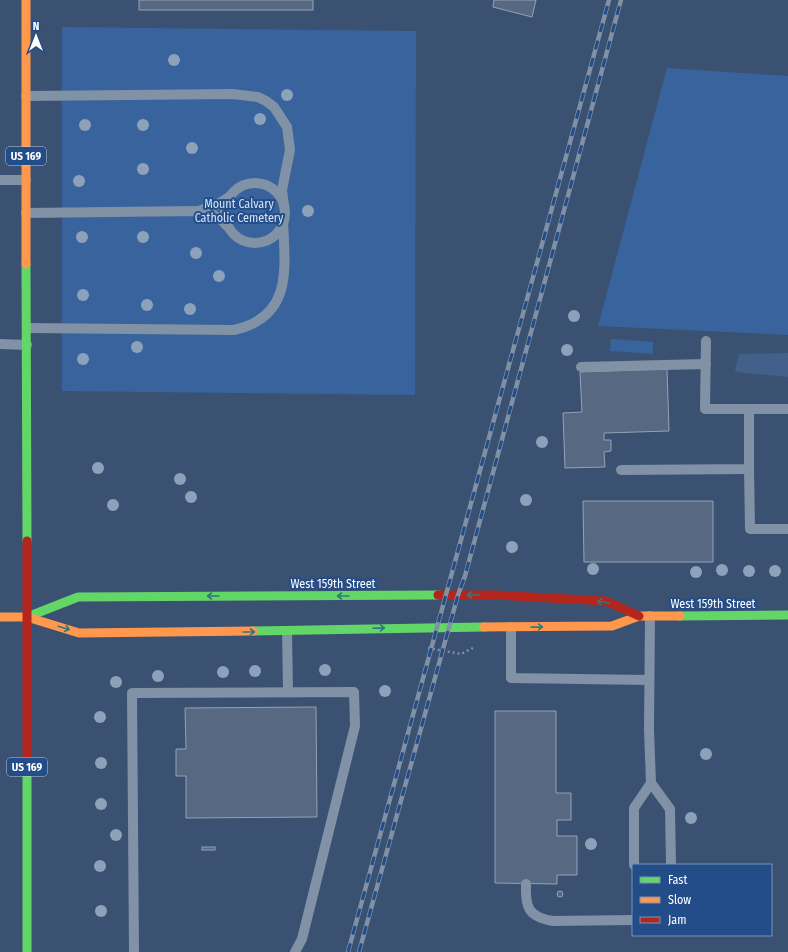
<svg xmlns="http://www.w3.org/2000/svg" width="788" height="952" viewBox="0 0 788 952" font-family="'Fira Sans Condensed',sans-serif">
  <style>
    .green { fill: #38639d }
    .water { fill: #426089 }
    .building { fill: #566882; stroke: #95a2b4 }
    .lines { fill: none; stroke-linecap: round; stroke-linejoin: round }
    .path { stroke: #8191a6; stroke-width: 2.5; stroke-dasharray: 2 3; stroke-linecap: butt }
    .lane { stroke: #8191a6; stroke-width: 10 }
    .fast { stroke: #63d668; stroke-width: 9 }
    .slow { stroke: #ff974d; stroke-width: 9 }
    .jam { stroke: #b3261e; stroke-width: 9 }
    .rail-casing { stroke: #8191a5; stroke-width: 4.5 }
    .rail { stroke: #234d88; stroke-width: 3; stroke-dasharray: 9; stroke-linecap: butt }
    .tree { fill: #8ea1bb }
    .oneway { stroke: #36767e }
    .labels { text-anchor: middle; stroke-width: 4; stroke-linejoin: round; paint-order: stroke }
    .shield { fill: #234d88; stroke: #bdcadb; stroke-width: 1 }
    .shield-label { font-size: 11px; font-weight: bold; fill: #fff }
    .park-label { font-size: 12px; fill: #d3e3f7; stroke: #234d88 }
    .street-label { font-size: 12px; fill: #fff; stroke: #234d88 }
  </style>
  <rect width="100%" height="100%" fill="#3a5171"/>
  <g class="green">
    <path d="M62,27l354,4 -1,364 -353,-4z"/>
    <path d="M667,68l121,8v259l-190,-9z"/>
    <path d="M611,339l42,3v12l-43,-3z"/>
  </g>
  <path class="water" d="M788,353v24l-51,-5 -2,-2 4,-16z"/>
  <g class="building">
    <rect x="139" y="0" width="174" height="10"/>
    <path d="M494,0h42l-4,17 -39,-10z"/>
    <path d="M667,369l2,62 -65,2v7h7v11l-7,1 1,15 -40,1 -2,-55 19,-1 -2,-40z"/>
    <path d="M583,501h130v61h-129z"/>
    <path d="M316,707l1,110 -131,1v-42h-10v-27h10l-1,-41z"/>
    <path d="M495,711h61v82h15v27h-14v16h20v39h-20v9l-62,-1z"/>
    <rect x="202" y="847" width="13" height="3"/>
    <circle cx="560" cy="894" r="3"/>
  </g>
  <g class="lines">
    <path class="path" d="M428,648l33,6 12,-6"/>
    <g class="lane">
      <path d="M26,96l206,-2 26,3 8,4 8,6 13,20 3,23 -8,40 2,16"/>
      <path d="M0,180h26"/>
      <circle cx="255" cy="213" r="30"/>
      <path d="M201,210l16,-5 12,-8"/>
      <path d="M26,213l171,-2c13,2 21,4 30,15"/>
      <path d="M27,328l207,2c59,-13 51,-61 49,-109"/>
      <path d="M706,341l-1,68h83"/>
      <path d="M0,344l27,1"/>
      <path d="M581,367l125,-3"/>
      <path d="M749,469l1,60h38"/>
      <path d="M621,470l128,-1v-60"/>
      <path d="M650,616l-1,113 2,54 19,26 1,56"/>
      <path d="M511,627v51l138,2"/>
      <path d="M287,631l1,61"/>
      <path d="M634,865v-57l17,-25"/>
      <path d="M526,884c-1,23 2,33 27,37l80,-1"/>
      <path d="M134,952l-2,-259 222,-1 1,34 -53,213 -7,13"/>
    </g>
    <g class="fast">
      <path d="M26,264l1,277"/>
      <path d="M680,616l108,-1"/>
      <path d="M27,617l51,-20 360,-2"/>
      <path d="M253,631l231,-4"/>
      <path d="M27,763v189"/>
    </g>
    <g class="slow">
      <path d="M26,0v264"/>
      <path d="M0,617h27l52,16 174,-2"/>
      <path d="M484,627l128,-1 27,-10h41"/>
    </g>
    <g class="jam">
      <path d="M27,541v222"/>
      <path d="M438,595h57l111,6 33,15"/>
    </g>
    <g class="rail-casing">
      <g id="rail">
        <path d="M348,952l261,-952"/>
        <path d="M359,952l99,-357 7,-19 156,-576"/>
      </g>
    </g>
    <use href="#rail" class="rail"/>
  </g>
  <g class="tree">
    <circle cx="174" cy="60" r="6"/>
    <circle cx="287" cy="95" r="6"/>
    <circle cx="260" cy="119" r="6"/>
    <circle cx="85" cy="125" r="6"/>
    <circle cx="143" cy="125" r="6"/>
    <circle cx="192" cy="148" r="6"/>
    <circle cx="143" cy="169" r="6"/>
    <circle cx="79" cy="181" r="6"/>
    <circle cx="308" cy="211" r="6"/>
    <circle cx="82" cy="237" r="6"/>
    <circle cx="143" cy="237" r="6"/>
    <circle cx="196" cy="253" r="6"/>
    <circle cx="219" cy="276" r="6"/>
    <circle cx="83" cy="295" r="6"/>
    <circle cx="147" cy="305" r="6"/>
    <circle cx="190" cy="309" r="6"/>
    <circle cx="574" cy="316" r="6"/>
    <circle cx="137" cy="347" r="6"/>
    <circle cx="567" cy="350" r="6"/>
    <circle cx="83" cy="359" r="6"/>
    <circle cx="542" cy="442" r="6"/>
    <circle cx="98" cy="468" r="6"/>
    <circle cx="180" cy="479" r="6"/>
    <circle cx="191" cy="497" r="6"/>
    <circle cx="526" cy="500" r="6"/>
    <circle cx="113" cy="505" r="6"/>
    <circle cx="512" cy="547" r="6"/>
    <circle cx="593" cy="569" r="6"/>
    <circle cx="722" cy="570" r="6"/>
    <circle cx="749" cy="571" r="6"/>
    <circle cx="775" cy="571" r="6"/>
    <circle cx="696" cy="572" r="6"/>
    <circle cx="325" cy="670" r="6"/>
    <circle cx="255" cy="671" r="6"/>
    <circle cx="223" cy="672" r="6"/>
    <circle cx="158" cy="676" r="6"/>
    <circle cx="116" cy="682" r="6"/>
    <circle cx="385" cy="691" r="6"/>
    <circle cx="100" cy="717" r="6"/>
    <circle cx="706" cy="754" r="6"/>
    <circle cx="101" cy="763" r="6"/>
    <circle cx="101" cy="804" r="6"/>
    <circle cx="691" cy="818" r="6"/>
    <circle cx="116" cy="835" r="6"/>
    <circle cx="591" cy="844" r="6"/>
    <circle cx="100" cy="866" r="6"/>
    <circle cx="101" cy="911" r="6"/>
  </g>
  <defs><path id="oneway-shaft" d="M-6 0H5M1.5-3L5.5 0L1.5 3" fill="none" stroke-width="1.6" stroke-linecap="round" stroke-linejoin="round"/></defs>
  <g class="oneway">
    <use href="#oneway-shaft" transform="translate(473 595) rotate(180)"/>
    <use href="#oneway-shaft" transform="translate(213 596) rotate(180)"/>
    <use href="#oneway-shaft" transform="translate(343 596) rotate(180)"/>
    <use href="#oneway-shaft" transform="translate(603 602) rotate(-171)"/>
    <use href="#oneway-shaft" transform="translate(537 627) rotate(-1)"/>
    <use href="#oneway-shaft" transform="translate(64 628) rotate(17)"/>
    <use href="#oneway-shaft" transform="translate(379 628) rotate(-2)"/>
    <use href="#oneway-shaft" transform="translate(249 632)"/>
  </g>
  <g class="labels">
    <g class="shield">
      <rect x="6" y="147" width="40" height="18" rx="3"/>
      <rect x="7" y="758" width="40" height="18" rx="3"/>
    </g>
    <g class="shield-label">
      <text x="26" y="160">US 169</text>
      <text x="27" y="771">US 169</text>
    </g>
    <g class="park-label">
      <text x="239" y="208">Mount Calvary<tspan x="239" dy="14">Catholic Cemetery</tspan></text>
    </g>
    <g class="street-label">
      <text x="333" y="588">West 159th Street</text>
      <text x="713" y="608">West 159th Street</text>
    </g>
  </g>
  <rect x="632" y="864" width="140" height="72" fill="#234d88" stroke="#7b94b8"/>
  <rect x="640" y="877" width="20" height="6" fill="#63d668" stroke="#7b94b8"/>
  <text x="668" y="884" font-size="12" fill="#ffffff">Fast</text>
  <rect x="640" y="897" width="20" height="6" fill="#ff974d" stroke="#7b94b8"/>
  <text x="668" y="904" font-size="12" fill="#ffffff">Slow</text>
  <rect x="640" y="917" width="20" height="6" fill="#b3261e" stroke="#7b94b8"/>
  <text x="668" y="924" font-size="12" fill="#ffffff">Jam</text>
  <g transform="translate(36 36)" stroke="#234d88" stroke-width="3" paint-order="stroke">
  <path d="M0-3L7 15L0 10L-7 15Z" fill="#ffffff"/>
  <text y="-6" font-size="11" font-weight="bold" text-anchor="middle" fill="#ffffff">N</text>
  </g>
</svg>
